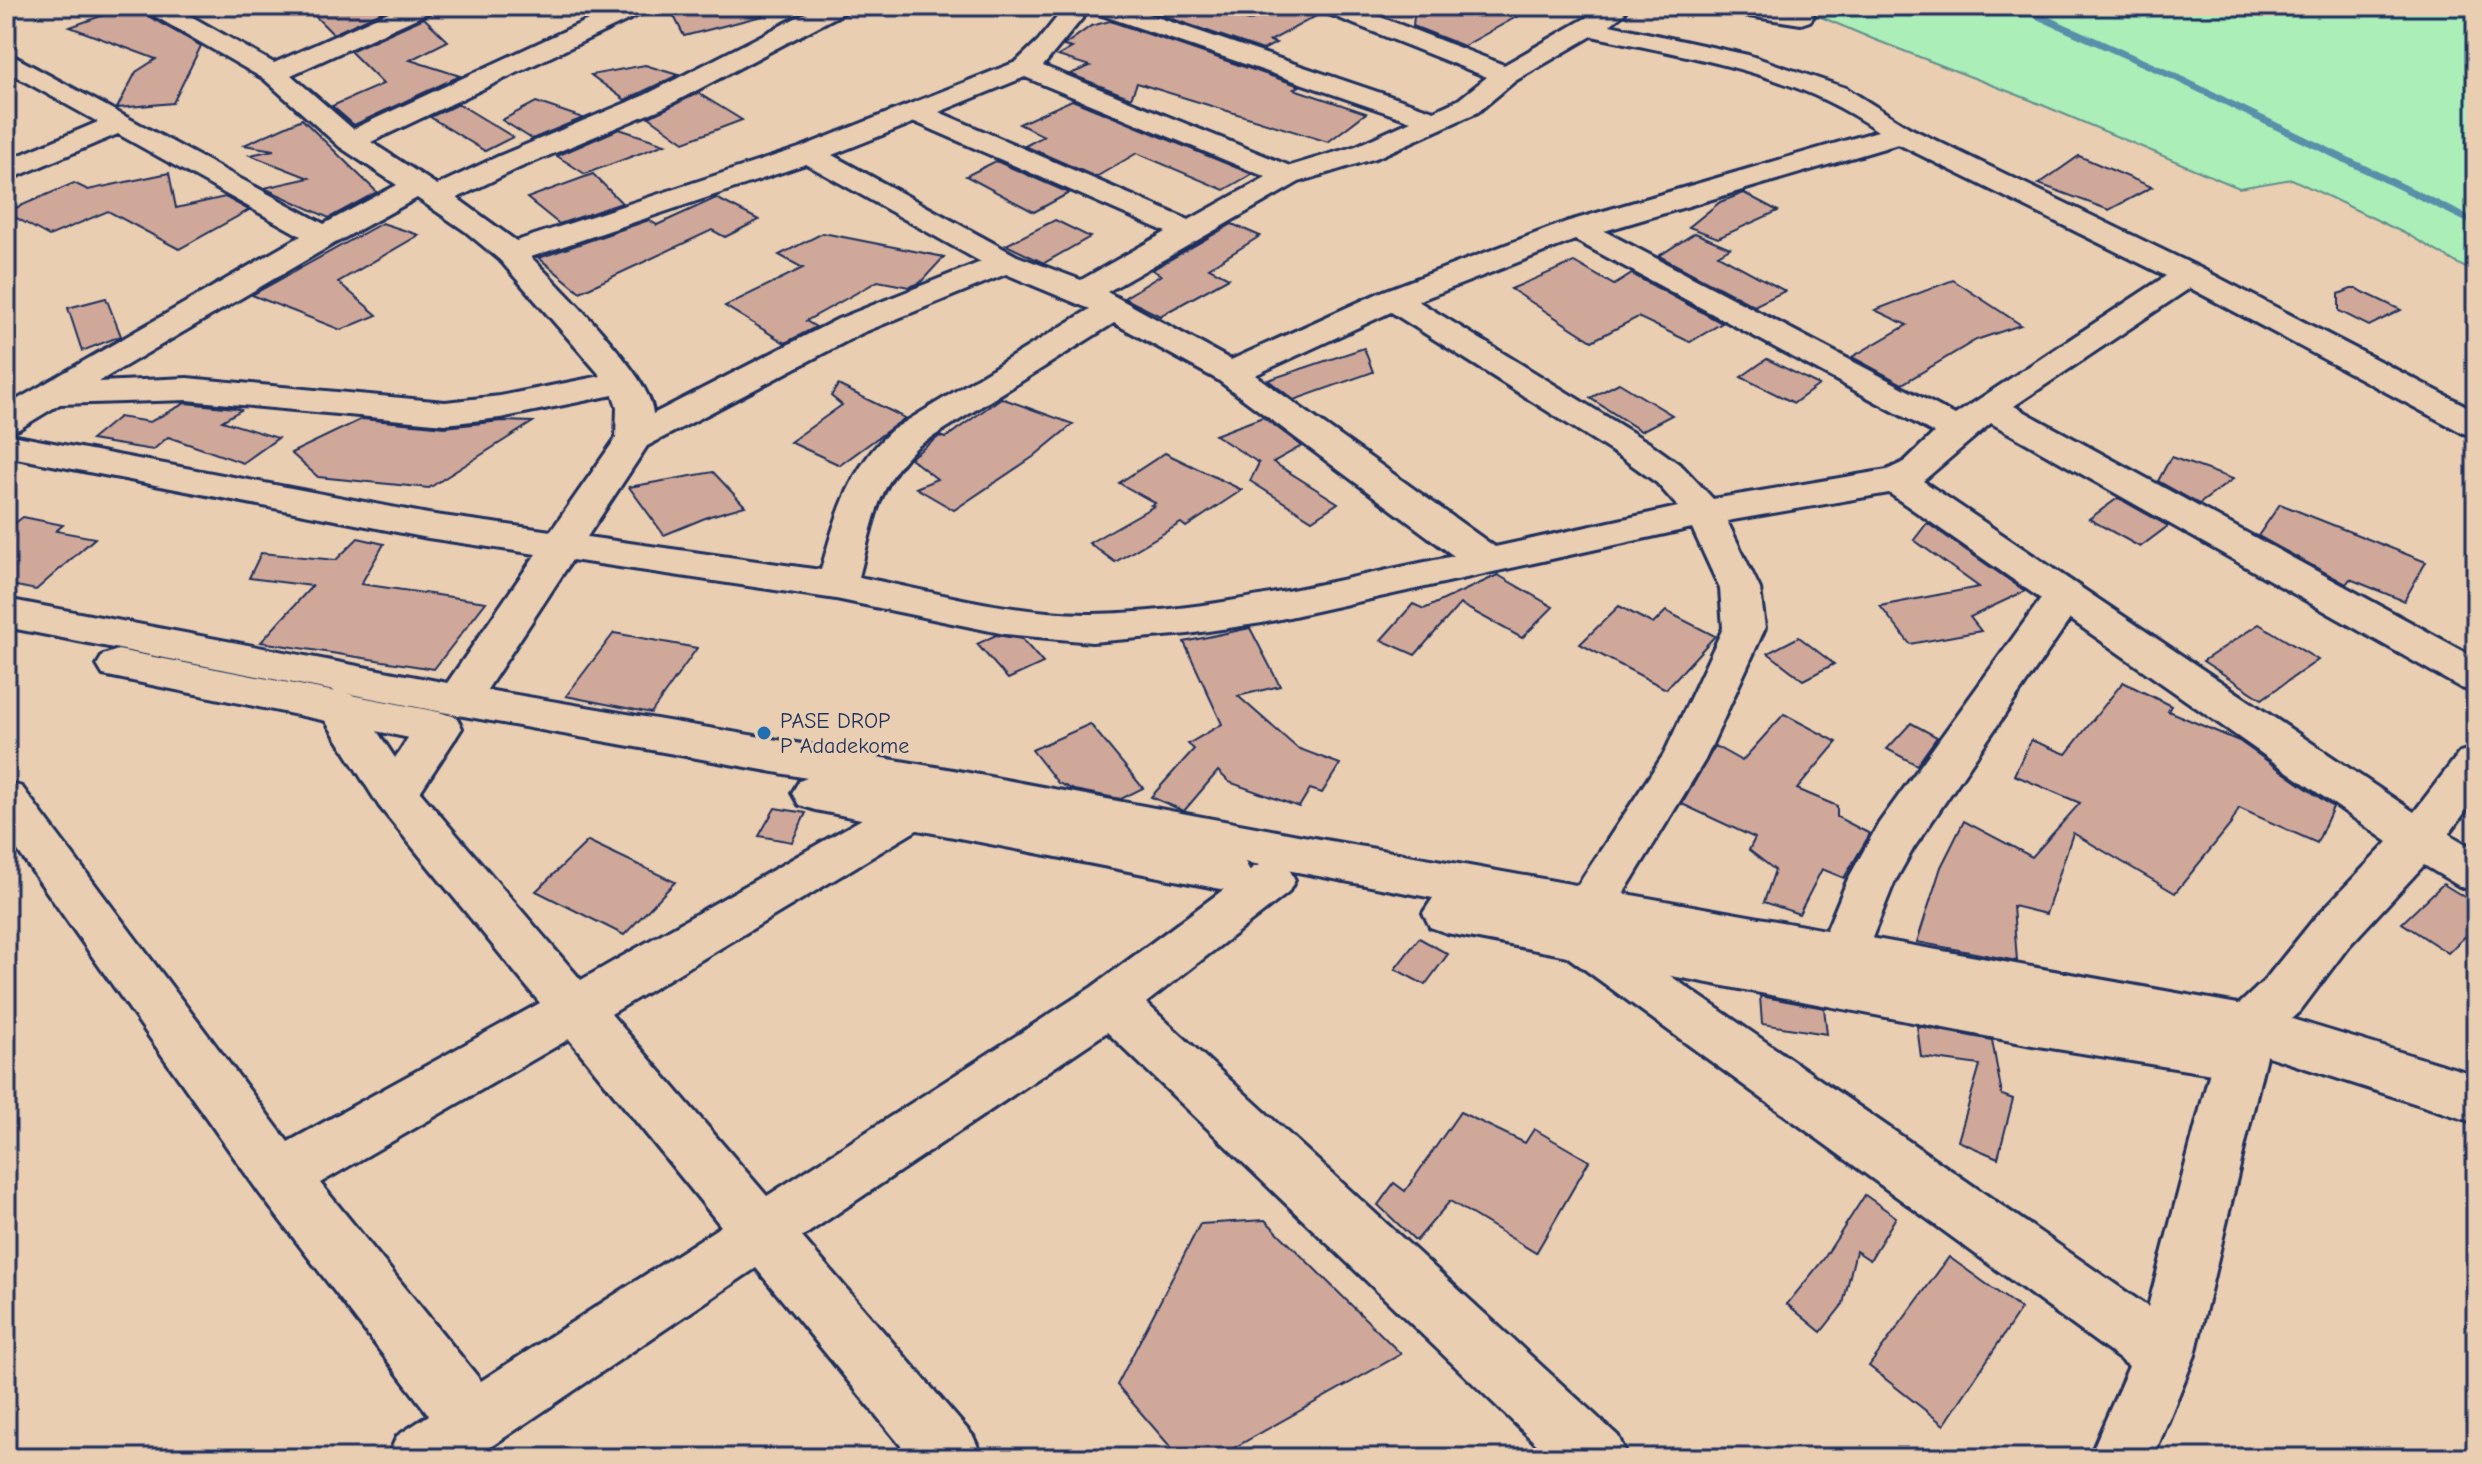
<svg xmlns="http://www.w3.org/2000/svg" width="2482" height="1464" viewBox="0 0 2482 1464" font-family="'Comic Neue',sans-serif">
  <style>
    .green { fill: #abeeb8; stroke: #638e8b; stroke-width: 2 }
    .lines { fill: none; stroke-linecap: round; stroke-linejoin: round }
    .stream { stroke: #5890aa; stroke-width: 7 }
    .building { fill: #d0a899; stroke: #1b2f5e; stroke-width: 2 }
    .minor-casing { stroke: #1b2f5e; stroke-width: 6 }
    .major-casing { stroke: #1b2f5e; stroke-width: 6 }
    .minor { fill: #eaceb1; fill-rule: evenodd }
    .major { fill: #eaceb1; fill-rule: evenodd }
    .poi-dot { fill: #1f6fb2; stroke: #eaceb1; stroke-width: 3 }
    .labels { text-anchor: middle; stroke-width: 6; stroke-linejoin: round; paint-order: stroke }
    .poi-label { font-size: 22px; fill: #1b2f5e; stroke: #eaceb1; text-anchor: start }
  </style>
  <rect width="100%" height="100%" fill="#eaceb1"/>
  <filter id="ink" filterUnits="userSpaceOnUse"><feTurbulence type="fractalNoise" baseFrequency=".0125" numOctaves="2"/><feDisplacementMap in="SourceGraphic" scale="16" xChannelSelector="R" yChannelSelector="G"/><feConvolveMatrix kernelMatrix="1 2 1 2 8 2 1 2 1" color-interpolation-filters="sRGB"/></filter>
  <g filter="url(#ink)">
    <path class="green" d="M1795,6h681v268l-66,-38 -118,-57 -53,9 -211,-89 -155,-60z"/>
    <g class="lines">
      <path class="stream" d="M2016,6l157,70 303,147"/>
    </g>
    <g class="building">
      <path d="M305,6h69l12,4 -53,24z"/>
      <path d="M669,6h92l1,10 -78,20z"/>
      <path d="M1162,6h45l42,15 32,-15h34l5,8 -50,27 6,2 -13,7 -117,-40z"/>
      <path d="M1415,6h121l-72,40 -51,-20z"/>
      <path d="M126,7l20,8 55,31 -28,57 -56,5 19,-36 20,-13 -86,-32z"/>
      <path d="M424,18l24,23 -38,19 50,16 -106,49 -22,-19 51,-22 -33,-33z"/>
      <path d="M1110,21l190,65 -6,3 72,24 -38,29 -191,-59 -6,15 -61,-24 20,-8 -32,-10 14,-8 -9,-2 28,-20z"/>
      <path d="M645,65l33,10 -53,25 -34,-25z"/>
      <path d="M698,93l44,27 -58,22 -35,-25z"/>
      <path d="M1072,100l180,74 -28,16 -87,-37 -41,24 -71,-31 19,-10 -25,-12z"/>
      <path d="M536,102l47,16 -51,21 -30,-19z"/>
      <path d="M459,104l54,33 -28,14 -55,-34z"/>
      <path d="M302,119l51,50 24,23 -48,26 -65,-30 45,-10 -59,-23 24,-5 -30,-5z"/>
      <path d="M619,129l46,15 -80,30 -28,-18z"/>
      <path d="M2079,156l73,31 -43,23 -70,-26z"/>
      <path d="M996,161l73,32 -35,19 -68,-36z"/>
      <path d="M169,173l7,35 49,-11 24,13 -70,39 -71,-38 -59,25 -43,-24 68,-29 14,7z"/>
      <path d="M593,174l29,29 -63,21 -32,-26z"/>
      <path d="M1744,193l34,18 -60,27 -29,-11 31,-25z"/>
      <path d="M716,198l43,22 -34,17 -13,-7 -132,62 -41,-34 110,-38 8,5z"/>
      <path d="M1055,220l35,17 -46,26 -38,-18z"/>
      <path d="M382,223l37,12 -81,47 39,33 -36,15 -89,-35z"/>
      <path d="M1232,224l28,12 -51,32 20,10 -69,38 -36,-18 37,-23 -9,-5z"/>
      <path d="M823,233l121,24 -24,26 -11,4 -31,-6 -72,40 10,6 -31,16 -60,-37 78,-38 -24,-13z"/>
      <path d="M1695,233l35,15 -12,7 67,36 -31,15 -95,-50z"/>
      <path d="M1574,262l40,23 18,-11 90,49 -32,19 -52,-25 -46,24 -81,-52z"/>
      <path d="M1953,280l68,45 -45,15 -74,44 -50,-27 55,-32 -32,-15z"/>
      <path d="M2351,289h6l44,21 -32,16 -30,-15v-17z"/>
      <path d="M106,298l15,38 -39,15 -14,-43z"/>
      <path d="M1364,348l9,24 -79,28 -26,-20z"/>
      <path d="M1767,359l52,26 -25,18 -53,-26z"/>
      <path d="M1619,383l53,32 -31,16 -51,-33z"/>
      <path d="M838,385l67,33 -65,47 -50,-23 52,-37 -11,-9z"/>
      <path d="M1001,398l72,26 -40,33 -79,53 -38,-22 21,-9 -27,-21 30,-22 5,2z"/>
      <path d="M185,403l50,5 6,2 -19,11 56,17 -35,25 -75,-26 -15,13 -62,-10 28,-23 31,5z"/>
      <path d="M1263,417l39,29 -29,16 65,41 -26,17 -62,-39 9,-18 -44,-28z"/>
      <path d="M362,419l83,8 57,-6 31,1 -104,66 -111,-11 -27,-24z"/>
      <path d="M1165,453l77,37 -56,37 -5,-4 -66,39 -26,-19 65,-37 -3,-1 4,-2 -36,-20z"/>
      <path d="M2171,457l62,22 -34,25 -41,-23z"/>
      <path d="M713,472l32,34 -35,10 -46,19 -35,-48z"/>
      <path d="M2118,498l50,28 -28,21 -51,-28z"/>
      <path d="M2280,504l146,58 -22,39 -54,-22 -4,5 -88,-48z"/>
      <path d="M23,517l40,8 -7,6 39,7 -59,52 -30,-6v-54z"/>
      <path d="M1927,523l98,68 -55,26 11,14 -71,13 -30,-38 99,-19 -65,-47z"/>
      <path d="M358,538l26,6 -23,40 125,18 -52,67 -173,-27 51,-56 -63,-8 12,-25 75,7z"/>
      <path d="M1498,575l55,32 -31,31 -62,-34 -45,51 -34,-15 32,-36 11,5z"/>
      <path d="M1619,606l34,18 13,-13 49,25 -49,53 -86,-45z"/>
      <path d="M2259,624l59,36 -56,39 -59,-38z"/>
      <path d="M1250,628l30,58 -42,10 59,52 43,16 -18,29 -12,-4 -11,18 -70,-25 -11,-11 -34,40 -33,-14 43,-48 -6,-5 34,-20 -38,-82z"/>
      <path d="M614,633l83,15 -46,65 -85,-17z"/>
      <path d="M996,635l26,4 21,24 -35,16 -31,-35z"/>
      <path d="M1799,637l35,27 -31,16 -35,-27z"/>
      <path d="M2123,682l48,24 -3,5 71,30 94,66 -16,36 -78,-35 -8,16 -56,69 -102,-60 -27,81 -33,-8 4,55 -100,-19 24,-75 23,-46 68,36 48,-54 -66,-28 17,-35 35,14z"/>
      <path d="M1784,714l53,28 -40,47 40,17v11l33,17 -26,44 -22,-9 -23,45 -35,-12 11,-32 -26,-20 6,-12 -73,-34 33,-58 27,15z"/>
      <path d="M1911,723l26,14 -20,28 -30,-16z"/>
      <path d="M1090,724l53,64 -22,11 -47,-9 -16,-7 -26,-33z"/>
      <path d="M775,808l31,5 -14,29 -33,-6z"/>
      <path d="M588,841l87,41 -51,53 -88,-44z"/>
      <path d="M2443,884l33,20v22l-28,27 -46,-30z"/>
      <path d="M1419,938l29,16 -23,31 -30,-16z"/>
      <path d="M1760,996l64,12 3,26 -65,-10z"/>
      <path d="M1917,1026l75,14 10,55 11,4 -15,59 -40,-17 22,-76 -59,-8z"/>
      <path d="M1460,1112l65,31 9,-14 55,32 -53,92 -86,-52 -34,40 -38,-36 16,-22 11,8z"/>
      <path d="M1865,1195l31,22 -26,43 -14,-9 -13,53 -22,28 -34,-28 36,-44z"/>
      <path d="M1265,1220l136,134 -185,104h-36l-63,-73 83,-161z"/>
      <path d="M1949,1257l72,52 -77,116 -75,-59z"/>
    </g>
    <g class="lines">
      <g class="minor-casing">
        <g id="minor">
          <path d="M143,6h30l101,57 128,-57h33l-3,5 -141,64 62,54 265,-123h32l-3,5 -276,131 66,43 62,-29 146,-61 174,-89h31l-3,5 -182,96 -146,61 -62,30 59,43 283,-93 217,-86 22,-21 28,-35h58l310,105 24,-11 29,-23 -166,-66 -3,-5h34l152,59 99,-57 11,-2 11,7 -15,12 138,30 98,33 64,40 290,140 276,143v25l-13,-3 -273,-145 -176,118 462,252v34l-15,-4 -470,-265 -68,58 491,331 46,-60 16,-5v50l-27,37 27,16v42l-17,-6 -35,-21 -76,82 -48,64 -39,35 5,10 -71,299 -42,103h-64l40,-92 -568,-414 -8,-14 8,-14 10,-4 -6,-12 7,-14 92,-140 59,-126 -3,-39 -28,-61 -430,95 -74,11 -96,8 -87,-8 -169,-35 -264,-39 -99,151 -15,4 -15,-4 -7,-11 7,-11 93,-135 -108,-16 -422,-82v-22l422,80 123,17 65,-93 1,-31 -4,-12 -113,23 -55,6 -258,-24 -127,4 -41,25 -13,3v-26l295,-170 -183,-102 -112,47v-20l92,-39 -92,-51v-19l318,172 73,-39 -57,-38 -76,-68 -118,-68zM1089,10l1,1 321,110 -55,25 -66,20 -247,-100zM1592,36c99,22 201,35 286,95l-312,91 -185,70 -150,68 -124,-68 192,-110 77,-24 102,-46 37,-31zM1025,77l241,100 -77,43 -250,-108zM915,122l251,110 -85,48 -64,-24 -185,-101zM1898,144l268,132 -211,139 -351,-184zM806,164l175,98 -143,57 -185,95c0,-37 -94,-127 -122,-157zM417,198l48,33 35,29 101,116 -101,20 -55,6 -258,-24 -89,4 237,-139zM1575,240l359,193 -30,29 -17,8 -174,29 -30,-32 -32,-23 -233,-143zM1006,274l84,35 -198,121c-43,39 -56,86 -71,140l-234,-33 60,-91 215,-113zM1391,312l234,148 32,23 21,24 -183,40 -240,-172zM1114,323l104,57 236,176c-119,24 -239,56 -361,58 -78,1 -158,-22 -234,-37 14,-52 17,-93 59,-131zM1889,493l152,106 -162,224 -32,58 -30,72 7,15 18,6 18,-6 34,-85 19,-34 157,-230 318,223 -74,77 -50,62 -33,31 -8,16 5,10 -7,2 -7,16 -66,251 -551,-382 9,-3 99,-162 60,-132 -5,-39 -33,-68z"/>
          <path d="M1717,6h66l27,5 4,5 -4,5 -9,3 -72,-11 -9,-2z"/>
          <path d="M338,690l15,5 42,63c18,-25 25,-52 61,-41l6,11 -42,64 161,188 314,-180 16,-6 16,6 7,12 -7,12 -316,190 156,182 325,-209 162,-120 17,-6 17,6 7,13 -7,13 -142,110 472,433 10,22h-77l-444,-426 -305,205 171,199 10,22h-72l-155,-190 -282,190h-87l10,-22 32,-21 -169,-221 -254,-360v-52l16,5 266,355 252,-139 -161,-197 -63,-100 7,-11zM569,1039l152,187 -240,155 -161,-198z"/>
        </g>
      </g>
      <g class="major-casing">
        <g id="major">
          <path d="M6,599l452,86 495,85 350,66 946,170 227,69v48l-227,-73 -6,-1 -6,19 -19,7 -186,-30 -585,-112 -17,-6 -7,-14 10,-15 -188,-36 5,9 -7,13 -17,6 -411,-80 -16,-5 -7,-12 7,-12 8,-3 -349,-63 -452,-88z"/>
          <path d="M118,650l321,62 16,5 6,11 -6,11 -16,5 -336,-69 -6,-10 6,-10z"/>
        </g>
      </g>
      <use href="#minor" class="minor"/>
      <use href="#major" class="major"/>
    </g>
  </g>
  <circle class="poi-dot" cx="764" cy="733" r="8"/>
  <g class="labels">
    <g class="poi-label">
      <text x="780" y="728">PASE DROP<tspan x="780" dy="25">P Adadekome</tspan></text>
    </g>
  </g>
  <rect width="2482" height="1464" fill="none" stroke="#eaceb1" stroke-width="32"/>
  <rect x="16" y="16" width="2450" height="1432" fill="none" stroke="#1b2f5e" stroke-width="3" filter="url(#ink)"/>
</svg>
